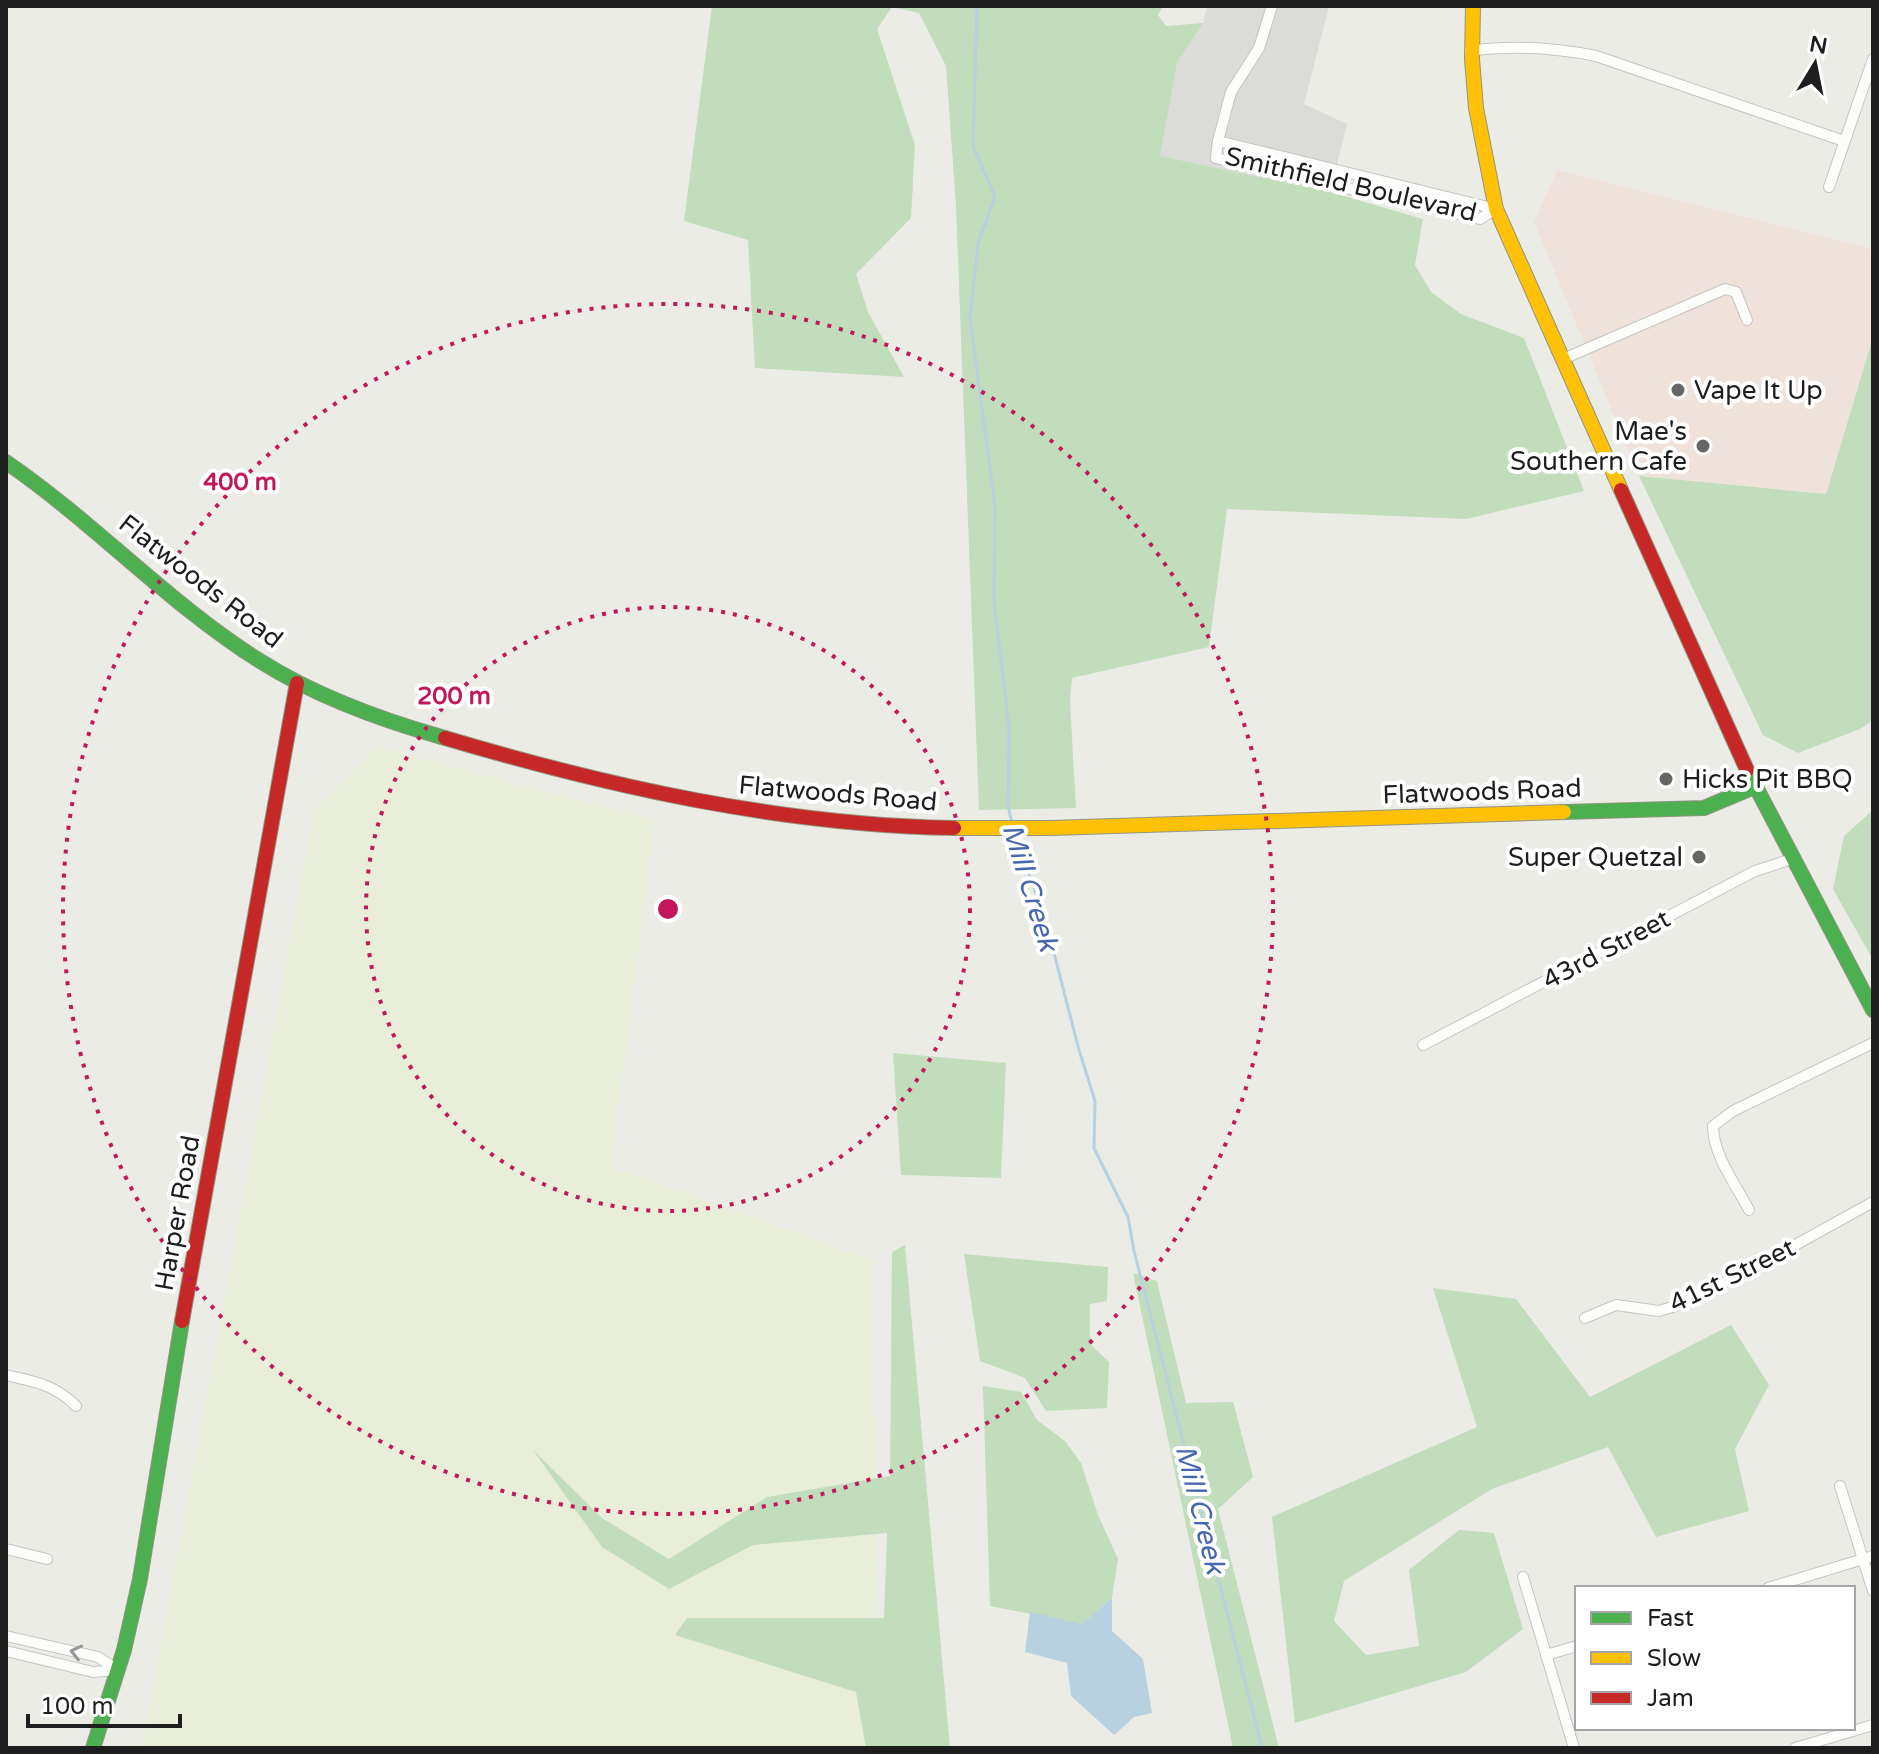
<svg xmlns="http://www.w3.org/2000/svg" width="1879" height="1754" viewBox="0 0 1879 1754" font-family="'Varela Round',sans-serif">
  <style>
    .residential { fill: #dbdbd8 }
    .commercial { fill: #efe2db }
    .farmland { fill: #e9eed9 }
    .forest { fill: #c1ddbb }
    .water { fill: #b8d1e1 }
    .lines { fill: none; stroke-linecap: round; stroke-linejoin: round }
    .stream { stroke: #b8d1e1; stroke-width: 3 }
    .street-casing { stroke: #c5c5c3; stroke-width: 12 }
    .fast-casing { stroke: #90977e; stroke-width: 16 }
    .slow-casing { stroke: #90977e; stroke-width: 16 }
    .jam-casing { stroke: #90977e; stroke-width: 16 }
    .street { stroke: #fcfcfb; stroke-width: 10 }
    .fast { stroke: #4caf50; stroke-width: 14 }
    .slow { stroke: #ffc107; stroke-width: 14 }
    .jam { stroke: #c62828; stroke-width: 14 }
    .oneway { stroke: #989898 }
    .ring { fill: none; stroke: #c2185b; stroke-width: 4; stroke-dasharray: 4 8 }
    .poi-dot { fill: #666664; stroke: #fff; stroke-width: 3 }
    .labels { text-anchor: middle; stroke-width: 8; stroke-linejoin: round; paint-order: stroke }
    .street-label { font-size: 26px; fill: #1e1e1e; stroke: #fff }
    .poi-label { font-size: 26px; fill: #1e1e1e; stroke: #fff; text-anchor: start }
    .water-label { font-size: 28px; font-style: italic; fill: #4768b1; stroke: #fff }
    .centre { fill: #c2185b; stroke: #fff; stroke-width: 4 }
    .ring-label { font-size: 24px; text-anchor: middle; font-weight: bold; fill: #c2185b; stroke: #fff; stroke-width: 8; stroke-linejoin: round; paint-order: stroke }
  </style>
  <rect width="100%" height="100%" fill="#ecece7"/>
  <path class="residential" d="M1207,6h122l-25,98 43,20 -17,68 -171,-36 18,-95 26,-38z"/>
  <path class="commercial" d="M1557,170l313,78 3,20v69l-47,157 -187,-18 -105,-254z"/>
  <path class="farmland" d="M376,747l279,73 -44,347 261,93 8,488h-738l172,-937z"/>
  <g class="forest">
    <path d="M712,6h451l-5,9 8,11 37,-3 -26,39 -17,94 170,36 93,27 -8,46 16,27 30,22 63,24 60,153 -118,28 -239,-10 -18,138 -137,31 -2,24 6,106 -97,2 -23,-604 -10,-140 -27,-53 -27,-6 -15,22 38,116 -4,73 -55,56 12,38 36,65 -149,-9 -7,-128 -64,-19z"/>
    <path d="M1873,337v383l-13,9 -62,24 -35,-18 -124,-259 187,18z"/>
    <path d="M1873,810v150l-40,-71 11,-53z"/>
    <path d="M893,1053l113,10 -5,115 -100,-3z"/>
    <path d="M905,1245l45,503h-84l-10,-56 -181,-57 12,-17h197l3,-85 -134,12 -84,44 -67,-42 -69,-97 69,68 67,41 98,-62 123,-21 2,-224z"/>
    <path d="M964,1254l144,13 -1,34 -17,3v40l19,18 -2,46 -61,3 -21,-33 -45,-17z"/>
    <path d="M1133,1273l24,8 29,122 47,-1 20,75 -35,32 61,239h-46z"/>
    <path d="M1433,1288l83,11 74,98 141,-72 38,60 -34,64 14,62 -93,26 -48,-90 -116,42 -148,92 -10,40 32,34 53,-9 -10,-76 50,-40 35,3 29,96 -57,43 -171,51 -23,-206 205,-90z"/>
    <path d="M983,1386l38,6 16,28 28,21 16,22 17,52 20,44 -6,39 -30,26 -92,-18z"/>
  </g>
  <path class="water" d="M1112,1598v33l31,28 9,54 -18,4 -20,18 -43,-39 -4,-33 -42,-11 5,-40 52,12z"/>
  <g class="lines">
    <g class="stream">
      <path d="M977,6l-4,140 22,51 -17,46 -8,75 25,188 -1,95 15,126 -1,79 4,17"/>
      <path d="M1015,834l31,88 33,128 16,51 -1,47 34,69 6,34 128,497"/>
    </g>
    <g class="street-casing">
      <g id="street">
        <path d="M1272,6l-13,42 -28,44 -13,49 -2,17 264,61 16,-10"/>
        <path d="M1470,51c41,-6 85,-3 126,5l248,85"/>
        <path d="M1218,141l278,68"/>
        <path d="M1829,187l44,-128"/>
        <path d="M1563,359l162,-70 11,3 11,28"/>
        <path d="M1423,1045l332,-174 37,-12"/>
        <path d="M1749,1210c-13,-25 -36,-55 -36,-84l20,-15 140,-68"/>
        <path d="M1585,1318l31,-13 43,6 23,-7 88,-45 103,-57"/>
        <path d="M6,1375c29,7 48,9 70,31"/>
        <path d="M1840,1486l33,105"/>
        <path d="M6,1549l41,10"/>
        <path d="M1523,1577l51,171"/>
        <path d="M1768,1588l105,-32"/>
        <path d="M6,1636l92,21 20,13 -25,2 -87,-21"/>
        <path d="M1546,1655l31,-9"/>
        <path d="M1795,1748l78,-23"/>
      </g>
    </g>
    <g class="fast-casing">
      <g id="fast">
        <path d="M6,462c89,61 163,142 254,199 57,36 121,59 185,77"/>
        <path d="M1747,770l126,240"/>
        <path d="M1564,812l140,-4 50,-21"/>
        <path d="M93,1748l31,-98 16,-71 42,-258"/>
      </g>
    </g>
    <g class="slow-casing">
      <g id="slow">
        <path d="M1473,6l-1,53 4,49 20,101 125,281"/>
        <path d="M954,828h97l513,-16"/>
      </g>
    </g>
    <g class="jam-casing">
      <g id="jam">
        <path d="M1621,490l126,280"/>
        <path d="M445,738c165,49 336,87 509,90"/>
        <path d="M182,1321l115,-638"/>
      </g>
    </g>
    <use href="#street" class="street"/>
    <use href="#fast" class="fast"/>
    <use href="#slow" class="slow"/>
    <use href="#jam" class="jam"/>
  </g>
  <defs><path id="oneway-chevron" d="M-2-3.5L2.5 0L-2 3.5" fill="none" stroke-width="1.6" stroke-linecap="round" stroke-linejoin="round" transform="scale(2)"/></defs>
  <use class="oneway" href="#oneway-chevron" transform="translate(76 1652) rotate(-167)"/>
  <g class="ring">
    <circle cx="668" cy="909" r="302"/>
    <circle cx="668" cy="909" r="605"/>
  </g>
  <g class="poi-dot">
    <circle cx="1678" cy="390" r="8"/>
    <circle cx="1703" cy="446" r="8"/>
    <circle cx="1666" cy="779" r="8"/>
    <circle cx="1699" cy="857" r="8"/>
  </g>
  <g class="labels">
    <g class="street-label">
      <text transform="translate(1351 184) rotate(13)" y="9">Smithfield Boulevard</text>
      <text transform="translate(201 581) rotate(38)" y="9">Flatwoods Road</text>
      <text transform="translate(1482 791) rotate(-2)" y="9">Flatwoods Road</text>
      <text transform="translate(838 793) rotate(5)" y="9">Flatwoods Road</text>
      <text transform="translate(1606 949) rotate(-28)" y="9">43rd Street</text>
      <text transform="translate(177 1213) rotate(-80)" y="9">Harper Road</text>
      <text transform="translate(1732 1275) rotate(-26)" y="9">41st Street</text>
    </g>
    <g class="poi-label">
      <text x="1694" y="399">Vape It Up</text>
      <text x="1687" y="440" text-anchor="end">Mae's<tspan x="1687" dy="30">Southern Cafe</tspan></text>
      <text x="1682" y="788">Hicks Pit BBQ</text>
      <text x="1683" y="866" text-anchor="end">Super Quetzal</text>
    </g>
    <g class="water-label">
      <text transform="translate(1031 887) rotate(73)" y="10">Mill Creek</text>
      <text transform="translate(1201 1509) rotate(76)" y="10">Mill Creek</text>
    </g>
  </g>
  <circle cx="668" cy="909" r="12" class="centre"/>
  <g class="ring-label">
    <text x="240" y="490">400 m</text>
    <text x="454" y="704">200 m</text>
  </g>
  <rect width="1879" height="1754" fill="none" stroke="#1e1e1e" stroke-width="16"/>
  <rect x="1575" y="1586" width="280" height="144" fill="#ffffff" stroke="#a5a5a5" stroke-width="2"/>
  <rect x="1591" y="1612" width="40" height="12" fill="#4caf50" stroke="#a5a5a5" stroke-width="2"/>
  <text x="1647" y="1626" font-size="24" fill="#1e1e1e">Fast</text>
  <rect x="1591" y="1652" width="40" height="12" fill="#ffc107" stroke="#a5a5a5" stroke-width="2"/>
  <text x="1647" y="1666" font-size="24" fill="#1e1e1e">Slow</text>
  <rect x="1591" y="1692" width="40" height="12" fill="#c62828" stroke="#a5a5a5" stroke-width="2"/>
  <text x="1647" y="1706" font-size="24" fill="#1e1e1e">Jam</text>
  <g transform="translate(1815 64) rotate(10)" stroke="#ffffff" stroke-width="6" paint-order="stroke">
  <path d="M0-6L14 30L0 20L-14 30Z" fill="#1e1e1e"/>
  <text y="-12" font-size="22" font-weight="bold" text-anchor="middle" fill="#1e1e1e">N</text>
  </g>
  <path d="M28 1714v12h152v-12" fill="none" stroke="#1e1e1e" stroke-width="4"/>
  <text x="40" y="1714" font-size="24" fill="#1e1e1e" stroke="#ffffff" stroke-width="6" paint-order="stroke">100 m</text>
</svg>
